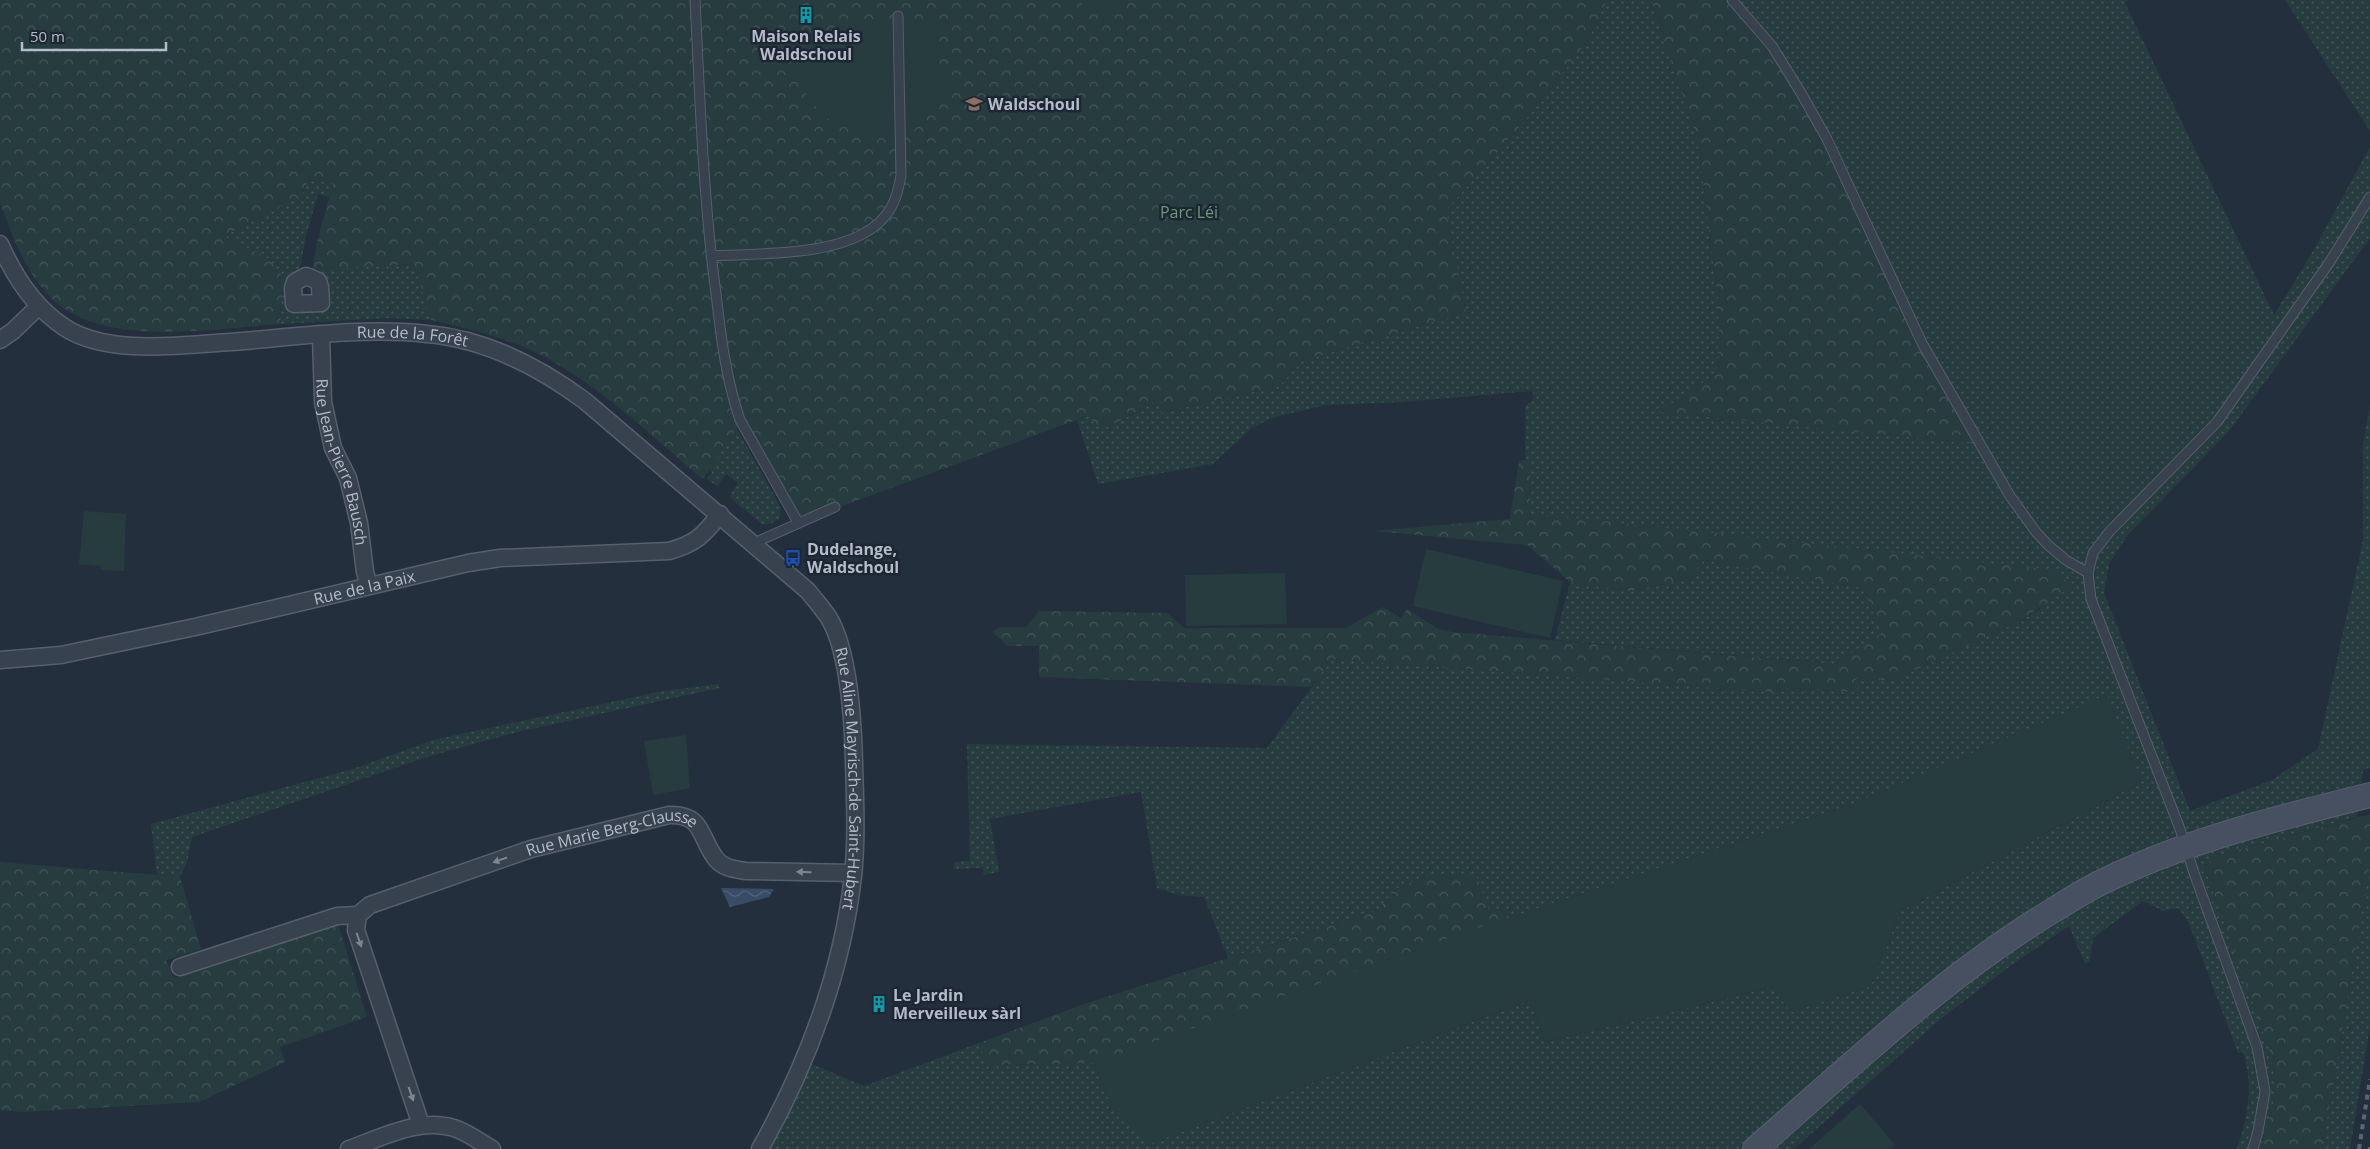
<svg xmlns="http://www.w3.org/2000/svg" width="2370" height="1149" viewBox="0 0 2370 1149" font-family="'Open Sans',sans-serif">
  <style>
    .grass { fill: url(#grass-dots); fill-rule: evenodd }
    .forest { fill: url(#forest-crowns) }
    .green { fill: #263c3f }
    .water { fill: url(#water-waves) }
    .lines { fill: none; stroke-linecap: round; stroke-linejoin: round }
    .lane-casing { stroke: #565f6c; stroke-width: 11 }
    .street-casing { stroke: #565f6c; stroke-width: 19 }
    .secondary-casing { stroke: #565f6c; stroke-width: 26 }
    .lane { stroke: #38414e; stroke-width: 9 }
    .street { stroke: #38414e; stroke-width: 16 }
    .secondary { stroke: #465061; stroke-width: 24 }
    .rail { stroke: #5a6575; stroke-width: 4; stroke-dasharray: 5 5; stroke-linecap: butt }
    .oneway { fill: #7c8592 }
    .labels { text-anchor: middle; stroke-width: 5; stroke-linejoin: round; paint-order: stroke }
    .poi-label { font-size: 16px; font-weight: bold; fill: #b4bcc9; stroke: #1d2633; text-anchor: start }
    .park-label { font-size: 16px; fill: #6b9a76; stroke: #1d2633 }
    .street-label { font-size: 16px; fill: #b4bcc9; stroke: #1d2633 }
  </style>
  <defs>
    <pattern id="grass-dots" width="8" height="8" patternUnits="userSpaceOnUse" patternTransform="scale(1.25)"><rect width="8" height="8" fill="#263c3f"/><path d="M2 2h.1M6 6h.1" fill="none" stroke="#435659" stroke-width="1.8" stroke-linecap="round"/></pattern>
    <pattern id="forest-crowns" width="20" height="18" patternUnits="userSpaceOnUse" patternTransform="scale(1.25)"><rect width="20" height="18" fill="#263c3f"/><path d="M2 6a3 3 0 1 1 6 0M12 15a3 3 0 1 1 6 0" fill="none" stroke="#435659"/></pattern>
    <pattern id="water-waves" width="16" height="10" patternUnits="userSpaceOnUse" patternTransform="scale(1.25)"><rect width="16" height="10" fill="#394c67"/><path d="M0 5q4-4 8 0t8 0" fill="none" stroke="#53647b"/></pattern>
  </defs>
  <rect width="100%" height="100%" fill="#242f3e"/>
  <g class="grass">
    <path d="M1607,0h44l47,141 22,174 -3,58 -57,39 309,31 -237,-443h397l-4,3 149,312 39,-64 57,-104v91l-140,192 -103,106 -18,28 -5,29 86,218 82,-31 46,-31 45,-209v-95l7,-40v363l-7,2 -6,47 -137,38 -16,11 64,179 5,22 3,25 -15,57h-24c11,-33 17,-63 6,-97l-5,1 -50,-132 -10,-13 -15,3 -20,-10 -50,37 -3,23 -5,3 -16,-38 -56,38 -70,53 -149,132h-1034l45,-88 59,25 115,-43 8,22 107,-2 15,37 96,23 325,-123 15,42 228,-55 98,-2 29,-74 241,-129 -34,-86 -254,108 -346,115 -4,-10 -13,3 -93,-24 -20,23 -149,47 -24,-61 -25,-2 -22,-7 -16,-96 -151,27 9,53 -15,3 -1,-7 -29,1v-7l16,-1 -3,-117 300,4 65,-89 439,33 16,-4 67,4 -1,-15 39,4 128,-60 22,-13 -465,-90 -47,-1v-57h-5v-55l7,-3 1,-11 -132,11 -75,3 -51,12 -22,10 -40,37 -115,20 -21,-64 14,-5 18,12 54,-30 -2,16 118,-27 23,-25 164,-49 -20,-102 81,-92 61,-78z"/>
    <path d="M2285,0h85v131z"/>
    <path d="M308,180l25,3 -4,14 -11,-3 -12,42 -6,33 114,-5 17,56 -41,-2 -109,6 -1,-22 12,-13 -68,-53 78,-41zM306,276l15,27 -27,1z"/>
    <path d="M736,427l45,81 -2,11 -9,5h-8l-33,-27 9,-14 -12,-9 -9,12 -10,-7 5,-6 -2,-3z"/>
    <path d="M1704,560l159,28 19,45 -47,31 -280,-24 15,-58 60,9 58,-12z"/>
    <path d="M718,684l2,4 -203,44 -87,24 -238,81 -5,25 -7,15 -23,-2 -6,-51 205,-56 77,-28 230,-49z"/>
    <path d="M2370,865v161l-20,123h-28z"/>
  </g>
  <g class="forest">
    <path d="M0,0h1607l-19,40 -61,78 -81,92 20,102 -164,49 -23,25 -119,27 3,-16 -54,30 -15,-3 -4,-9 -292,107 -58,-101 -27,45 -11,13c-49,-42 -102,-93 -159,-123 -35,-18 -74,-27 -112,-36l-17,-56 -102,6 6,-32 15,-55 -25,-3 -6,15 -78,41 44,22 24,31 -12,13 1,22c-68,4 -180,26 -232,-28 -24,-25 -38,-62 -49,-94z"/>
    <path d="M1651,0h81l40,46 29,47 121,250 55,97 -8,3 -310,-31 58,-39 3,-58 -22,-174z"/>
    <path d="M1525,460h5v57l47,1 484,53 8,17 -49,33 -128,60 -38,-4 6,8 -6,7 -67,-4 -16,4 -439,-33 -21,28 -272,-10v-31h-31l-16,-14 8,-5h26l13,-16 128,2 17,15h162l37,-21 18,11 6,-9 31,20 14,3 383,32 47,-31 -19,-45 -159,-28 -16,19 -58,12 -60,-9 -43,-37 -153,-14 136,-12 9,-58z"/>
    <path d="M1853,804l18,181 -80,27 -19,-25 -134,32 -11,-70 -480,196 -38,-45 -15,-37 -107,2 -8,-22 111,-41 287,-91 20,-23 37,-14 42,1 14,37 13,-3 5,10z"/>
    <path d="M2370,814v51l-48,284h-61l15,-57 -3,-25 -5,-22 -64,-179 16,-11z"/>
    <path d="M0,862l180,15 21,72 -35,11 8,18 164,-54 29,93 -87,30 5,15 -86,40 -176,10 -23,-2z"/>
  </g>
  <g class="green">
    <path d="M1082,0h35v11l-35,1z"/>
    <path d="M936,20l1,41 21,25 -57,57 -76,-25 -27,-34v-50l55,-1v-12z"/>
    <path d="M84,511l42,3 -2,57 -23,-1 -1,-4 -21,-2z"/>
    <path d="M1426,549l137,32 -13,57 -137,-32z"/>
    <path d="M1285,573l2,51 -101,2 -1,-51z"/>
    <path d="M2107,695l34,87 -241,129 -29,75 -80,26 -19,-25 -227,55 -15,-42 -383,145 -38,-45 -15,-37 381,-134 378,-125z"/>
    <path d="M686,735l4,53 -37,7 -9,-54z"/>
    <path d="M1860,1104l35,41 -5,4h-81z"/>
  </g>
  <path class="water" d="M721,888l53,1 -5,8 -39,10z"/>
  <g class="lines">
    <g class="lane-casing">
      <g id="lane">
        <path d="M695,0c5,98 8,197 21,294 5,43 10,85 24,126l58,102"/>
        <path d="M1732,0l40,46 29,47 26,46 95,204 88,153 26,36 12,13 18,15 22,13"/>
        <path d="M711,256c49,-3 142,2 175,-41 9,-11 12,-24 15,-39l-3,-160"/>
        <path d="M754,543l81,-36"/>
        <path d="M2253,1149l5,-18 7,-40 -8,-44 -63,-174 -14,-44 -89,-230 -3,-26 5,-20 17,-22 107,-109 112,-159 41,-66"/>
      </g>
    </g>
    <g class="street-casing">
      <g id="street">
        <path id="s1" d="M0,244c14,32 34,63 64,83 43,29 118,18 167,15 64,-5 131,-15 196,-8 59,5 111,32 158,67l223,190c7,9 15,18 21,27 20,34 24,105 25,144 1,38 3,76 -1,114 -11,96 -46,189 -93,273"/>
        <path d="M306,276l12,5 2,6 1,16 -27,1 -1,-16 2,-6z"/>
        <path id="s2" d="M321,336l2,66 10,46 15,30 11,45 6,49 4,14"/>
        <path d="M0,340l13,-9 26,-25"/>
        <path id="s3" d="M0,660l61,-5 134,-28 273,-64 32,-5 169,-7c26,-7 35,-16 51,-37"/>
        <path d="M180,967l157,-51 21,-1"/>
        <path id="s4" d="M421,1125l-65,-195 2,-15 12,-10 161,-56 138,-34c35,-1 30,22 47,44 7,9 18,10 29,12l108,2"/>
        <path d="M349,1149c32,-11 71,-32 105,-21 13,4 26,14 38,21"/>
      </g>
    </g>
    <g class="secondary-casing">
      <path id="secondary" d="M1755,1149c96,-83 188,-172 297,-238 15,-9 30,-19 46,-27 86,-43 179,-66 272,-89"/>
    </g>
    <use href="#lane" class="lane"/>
    <use href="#street" class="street"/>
    <use href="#secondary" class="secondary"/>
    <g class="rail">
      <path d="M2359,1149l11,-70"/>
      <path d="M2370,1149v-2"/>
    </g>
  </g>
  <defs><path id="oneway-solid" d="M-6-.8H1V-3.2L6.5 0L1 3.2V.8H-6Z" transform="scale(1.25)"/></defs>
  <g class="oneway">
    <use href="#oneway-solid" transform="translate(500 860) rotate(161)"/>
    <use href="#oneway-solid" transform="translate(804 872) rotate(-179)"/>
    <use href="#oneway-solid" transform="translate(359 940) rotate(71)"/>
    <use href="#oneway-solid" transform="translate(411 1094) rotate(71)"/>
  </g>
  <defs>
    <g id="building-bare" transform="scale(1.35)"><path d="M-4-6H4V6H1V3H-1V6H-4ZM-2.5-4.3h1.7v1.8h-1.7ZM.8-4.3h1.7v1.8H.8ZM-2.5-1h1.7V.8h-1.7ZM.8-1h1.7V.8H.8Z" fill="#0f9aa8" stroke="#1d2633" stroke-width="2.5" paint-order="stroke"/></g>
    <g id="school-bare" transform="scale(1.35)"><path d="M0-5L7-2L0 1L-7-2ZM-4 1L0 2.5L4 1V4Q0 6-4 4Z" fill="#8d6e63" stroke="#1d2633" stroke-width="2.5" paint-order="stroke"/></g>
    <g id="bus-bare" transform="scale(1.35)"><path d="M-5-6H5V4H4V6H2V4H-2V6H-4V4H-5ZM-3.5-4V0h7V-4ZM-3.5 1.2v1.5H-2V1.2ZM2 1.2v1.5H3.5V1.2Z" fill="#1a4fb4" stroke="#1d2633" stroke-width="2.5" paint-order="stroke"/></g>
  </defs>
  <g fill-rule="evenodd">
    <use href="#building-bare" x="806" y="15"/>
    <use href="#school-bare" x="974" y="104"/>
    <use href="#bus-bare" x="793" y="558"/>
    <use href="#building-bare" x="879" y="1004"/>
  </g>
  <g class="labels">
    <g class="poi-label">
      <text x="806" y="42" text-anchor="middle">Maison Relais<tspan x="806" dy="18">Waldschoul</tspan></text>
      <text x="988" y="110">Waldschoul</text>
      <text x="807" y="555">Dudelange,<tspan x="807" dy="18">Waldschoul</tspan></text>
      <text x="893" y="1001">Le Jardin<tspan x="893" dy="18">Merveilleux sàrl</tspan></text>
    </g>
    <g class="park-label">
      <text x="1189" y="218">Parc Léi</text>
    </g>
    <g class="street-label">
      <text dy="6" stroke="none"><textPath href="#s1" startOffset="459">Rue de la Forêt</textPath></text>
      <text dy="6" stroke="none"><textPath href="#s2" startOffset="129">Rue Jean-Pierre Bausch</textPath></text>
      <text dy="6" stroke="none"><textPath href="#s3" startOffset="372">Rue de la Paix</textPath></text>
      <text dy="6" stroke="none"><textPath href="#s1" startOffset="1138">Rue Aline Mayrisch-de Saint-Hubert</textPath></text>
      <text dy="6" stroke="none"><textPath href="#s4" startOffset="490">Rue Marie Berg-Clausse</textPath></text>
    </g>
  </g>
  <path d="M22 42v8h144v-8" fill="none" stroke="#b4bcc9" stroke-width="2.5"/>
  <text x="30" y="42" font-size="15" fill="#b4bcc9" stroke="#1d2633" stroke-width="4" paint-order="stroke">50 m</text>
</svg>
